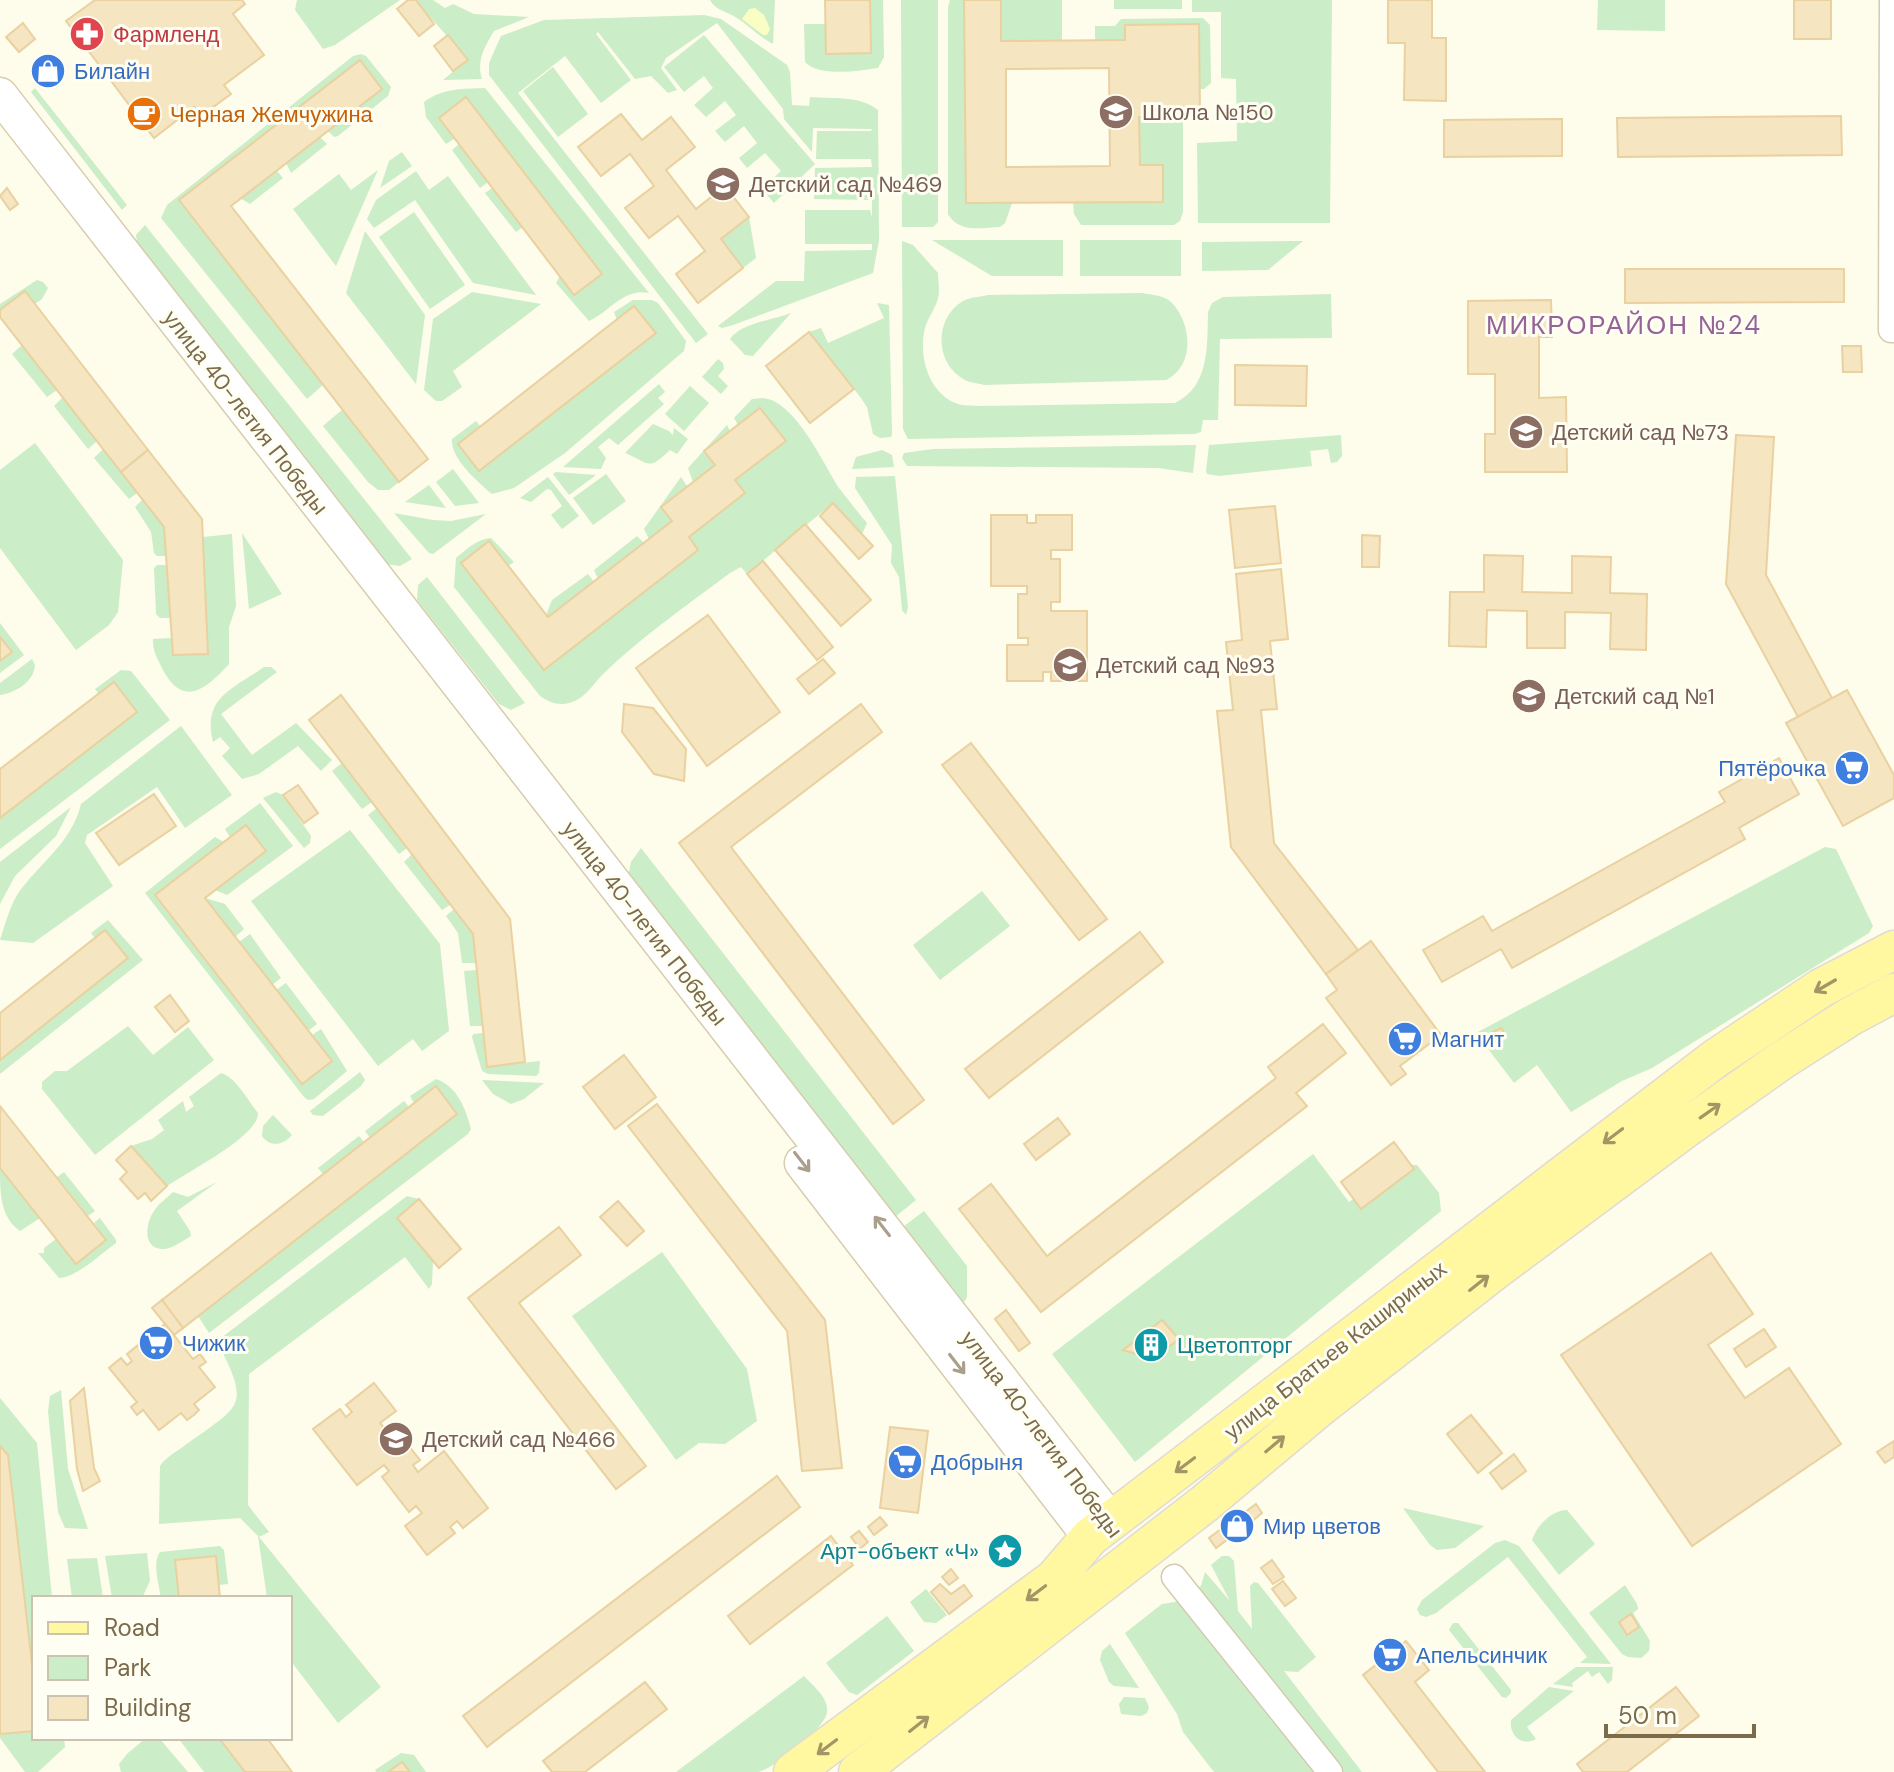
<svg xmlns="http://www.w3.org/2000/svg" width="1894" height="1772" viewBox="0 0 1894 1772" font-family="'DM Sans',sans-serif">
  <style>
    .green { fill: #cbedc7 }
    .sand { fill: #fafec4 }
    .building { fill: #f5e5c0; stroke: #e9d1a0; stroke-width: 2; fill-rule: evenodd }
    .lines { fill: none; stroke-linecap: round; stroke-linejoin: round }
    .street-casing { stroke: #d4cbb1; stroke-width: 27 }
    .secondary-casing { stroke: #d7cdae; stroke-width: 37 }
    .primary-casing { stroke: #e0dbd4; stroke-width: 41 }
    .street { stroke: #fff; stroke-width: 24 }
    .secondary { stroke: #fff; stroke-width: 34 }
    .primary { stroke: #fff8a1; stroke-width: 38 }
    .oneway { stroke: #a39565 }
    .oneway2 { stroke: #aa9f8a }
    .labels { text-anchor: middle; stroke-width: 6; stroke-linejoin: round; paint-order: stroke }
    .health-label { font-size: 22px; fill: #be3a42; stroke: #fffef2; text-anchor: start }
    .shop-label { font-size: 22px; fill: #366cbe; stroke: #fffef2; text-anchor: start }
    .education-label { font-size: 22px; fill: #785e54; stroke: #fffef2; text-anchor: start }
    .food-label { font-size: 22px; fill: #c56008; stroke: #fffef2; text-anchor: start }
    .street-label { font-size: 22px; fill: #7c6b4b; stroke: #fffef2 }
    .culture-label { font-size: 22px; fill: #0d838f; stroke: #fffef2; text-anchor: start }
    .quarter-label { font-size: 26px; letter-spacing: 2px; fill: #956397; stroke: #fffef2 }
  </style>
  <rect width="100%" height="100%" fill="#fefceb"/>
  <g class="green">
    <path d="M297,0h103l-65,45 -12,4 -28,-39z"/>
    <path d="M416,0h17l12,8 8,-4 21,10 55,3 -35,14c-9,15 -18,30 -12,48l-39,1 24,-20c-16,-22 -35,-39 -51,-60z"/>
    <path d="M710,0h65l-2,44c-14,-7 -23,-18 -36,-26 -10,-7 -21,-7 -27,-18z"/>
    <path d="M870,0h13l1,57 -6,11c-20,3 -59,9 -73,-6l-1,-38h21l1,30z"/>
    <path d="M901,0h37v222l-5,5h-31z"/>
    <path d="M950,0h14l2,203h46l-7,20 -5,4c-20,1 -41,6 -52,-13v-207z"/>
    <rect x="1001" y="0" width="61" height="41"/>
    <rect x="1114" y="0" width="68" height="9"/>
    <path d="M1192,0h140l-2,223h-132l-1,-80 40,-2 -1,-62 -15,-1v-66h-29z"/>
    <path d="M1598,0h67v31l-68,-1z"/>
    <path d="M704,15l17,4 66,46 3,7 2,33 17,1 1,-9c22,2 50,-2 68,13l1,130 -6,33 -140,52 -11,3 -4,-2 58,-45h28l1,-30 67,-1v-6h-67v-34h65l2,7v-17l-58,-1 1,-31 57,-1 -1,-8h-55l1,-28h54l1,-2 -59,-1 -1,24 -28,-33 -1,-10 -66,-86 -51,35 -5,10 16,22 -9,3 -17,-17 -16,3 -37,-47 -2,2 35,46 -30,23 -36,-47 -47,37 190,241 -12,9 -207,-268v-12l12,-27 43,-16z"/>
    <path d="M1203,18l7,7 1,58 -7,6h-4l-1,-65 -73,1 -1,15h-30v-14h20l6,-7z"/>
    <path d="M704,35l111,129 -41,39 -12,-14 19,-18 -16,-18 -18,15 -8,-10 18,-15 -13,-17 -19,16 -10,-11 21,-16 -11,-14 -19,16 -12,-12 19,-17 -9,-12 -20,16 -20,-25z"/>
    <path d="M361,54l5,2 25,31 -3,9 -50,40 -4,1 -6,-6 -148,69 143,185 -16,14 -146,-181 6,-13 20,-16 166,-133z"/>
    <path d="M553,67l35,47 -30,23 -35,-46z"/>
    <path d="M35,88l92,117 -5,5 -91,-118z"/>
    <path d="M485,88l164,205c-26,-5 -39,19 -60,28l-33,-38 4,-7 41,-3 -134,-175 -28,20 15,21 -8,5 -20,-27 -2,-15c19,-14 38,-13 61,-14z"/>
    <path d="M1139,117h44v95l-3,9 -6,4h-93l-7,-11 -1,-12h90v-36l-23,-1z"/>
    <path d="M320,137l7,7 -36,29 -5,-10z"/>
    <path d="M459,144l29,38 -8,6 -28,-38z"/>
    <path d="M402,152l10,14 -32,22 9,-27z"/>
    <path d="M378,170l-42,96 -43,-57 46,-35 12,16z"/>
    <path d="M277,171l6,7 -33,26 -10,-6z"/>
    <path d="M416,171l13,19 19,-14 88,119 -63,-12 -58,-83 -41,28 -7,-9 9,-19z"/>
    <path d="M492,188l31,39 -7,5 -31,-39z"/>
    <path d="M414,212l51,73 -35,24 -51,-72z"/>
    <path d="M749,217l7,41 -13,10 -22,-29z"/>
    <path d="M145,225l267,334 -12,7 -14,-2 -248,-317 -2,-12z"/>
    <path d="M365,231l60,84 -9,69 -70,-91z"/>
    <path d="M932,240h131v36h-71z"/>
    <rect x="1080" y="240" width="101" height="36"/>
    <path d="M902,241l11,4 25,28c0,7 2,18 0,25 -2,10 -10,19 -13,30 -7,27 3,66 33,76 5,2 13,1 19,2l198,-3c35,-17 32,-57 33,-91l4,-9 11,-6 108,-3 1,44 -112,1 -2,81h-15l-2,12 -7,2 -286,5 -5,-10z"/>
    <path d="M1303,241l-35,29 -66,1v-29z"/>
    <path d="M37,280l6,2 5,6 -6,11 -7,5 -10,-13 -25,19v-6z"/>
    <path d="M472,292l69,12 -88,67 9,16 -20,14h-6l-12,-11 9,-71z"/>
    <path d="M1142,293c10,2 22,2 30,10 20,21 23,63 -6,77l-182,5c-6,-2 -14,-2 -19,-5 -31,-16 -31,-62 -2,-79 7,-4 17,-4 25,-6z"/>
    <path d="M633,300h19l6,3 28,38 -2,10 -119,102 -51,35 -22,6c-14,-12 -42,-36 -40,-55l24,-18 4,5 -22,18 21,26 176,-138 -20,-26 -18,14 -3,-8z"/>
    <path d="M877,303l12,2 3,129 -1,3 -11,1 -7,-4 -6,-27 -6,-9 -52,-66 12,-4 7,15 56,-25z"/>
    <path d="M791,313l-38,43 -8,-1 -15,-16c11,-16 43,-19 61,-26z"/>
    <path d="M22,345l35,45 -10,7 -35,-43z"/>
    <path d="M718,359l5,4 1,6 -6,7 10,10 -7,8 -19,-17z"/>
    <path d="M659,384l6,8 -7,6 6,6 -46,41 -9,-7 -11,9 8,11 -5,11 -38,-2z"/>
    <path d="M690,386l19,17 -25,28 -19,-17z"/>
    <path d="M63,397l34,44 -9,8 -34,-43z"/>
    <path d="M763,398c32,3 60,65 76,90 9,12 18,23 28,35l-5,11 -29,-31 -86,71 -6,-7 -11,6c-44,33 -89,64 -128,102 -9,10 -19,25 -33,28 -11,3 -20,-1 -29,-7l-86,-109 2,-29c11,-9 21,-19 35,-20l23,24 -6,4 -47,-2 83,105 154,-119 -9,-13 56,-43 -10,-14 50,-39 -47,-16 -4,-7 18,-19z"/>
    <path d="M343,409l56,73 -10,8h-11l-10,-8 -45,-56z"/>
    <path d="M653,424l16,7 4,4 1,-7 14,11 -11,15 -7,-4c-23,22 -20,13 -45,3z"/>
    <path d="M727,425l3,6 -26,20 11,14 -22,17 -5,-14z"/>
    <path d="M1341,435l1,21 -5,6 -6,1 -3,-14 -18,2 2,15 -93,10 -12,-2 -1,-3 3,-26z"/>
    <path d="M35,443l88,117 -5,52 -9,13 -33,25 -76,-102v-78z"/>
    <path d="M1196,445l-3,28 -35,-5 -251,-2 -5,-8 2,-5 29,-4z"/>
    <path d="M103,449l34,44 -8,6 -35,-41z"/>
    <path d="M882,450l10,5 2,12 -42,2 4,-12z"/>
    <path d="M453,469l26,34 -24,3 -19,-24z"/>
    <path d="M556,472l40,3 -27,20 -16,-21z"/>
    <path d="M606,474l20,27 -33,24 -20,-27z"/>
    <path d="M895,476l13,131 -2,8 -4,-5 -3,-33 -8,-14 1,-18 -37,-57 1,-11z"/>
    <path d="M548,477l31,39 -17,13 -11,-14 11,-9 -11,-16 -4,-1 -16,13 -11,-4z"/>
    <path d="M681,477l6,9 -26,21 11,14 -23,18 -5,-10z"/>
    <path d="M429,485l17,23 -41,-6z"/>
    <path d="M142,500l22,27 2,29h-9l-3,-3 -3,-21 -16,-25z"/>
    <path d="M394,513l39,7 18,1 35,-7 -53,40 -4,-1z"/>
    <path d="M242,533l40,61 -33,15z"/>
    <path d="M232,534l4,72 -7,21v37c-22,24 -45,45 -66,6 -5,-10 -11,-20 -10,-31l19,-1 2,17 34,-2 -5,-116z"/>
    <path d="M637,536l7,7 -46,36 -4,-9z"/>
    <path d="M157,565h10l4,53h-11l-4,-4 -2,-46z"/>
    <path d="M588,574l6,8 -46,35 -2,-2 6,-15z"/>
    <path d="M427,577l98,126 -14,7 -12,-6 -82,-104 1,-15z"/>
    <path d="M0,623l24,32 -24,18v-12l11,-9 -11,-15z"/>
    <path d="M32,659l3,6c-1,17 -20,28 -35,30v-12z"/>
    <path d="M264,667h7l6,5 -56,42 31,41 44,-32 36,37 -11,11 -23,-25 -39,28 -17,5 -20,-23 8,-8 -10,-11 -7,5c-11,-45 20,-53 51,-75z"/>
    <path d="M121,670l10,1 39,49 -170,129v-31l136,-105 -37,-19 -4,-5z"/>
    <path d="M181,726l51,69 -47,33 -28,-41 -70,48 -2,8 28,43 -80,57 -33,-3c5,-15 10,-35 19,-48 22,-30 53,-50 62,-88z"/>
    <path d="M342,763l30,39 -10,7 -30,-38z"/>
    <path d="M276,792l7,3 28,41 -1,7 -6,5 -41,-50z"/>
    <path d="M260,803l33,43 -66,49 -12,-5 51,-39 -20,-26 -16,12 -5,-8z"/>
    <path d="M71,807l-15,29 -41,40 -15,28v-42z"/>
    <path d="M377,808l30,40 -8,6 -31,-39z"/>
    <path d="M350,830l90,114 9,87 -27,20 -9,-12 -35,27 -127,-165z"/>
    <path d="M215,837l9,5 -69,54 146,188 11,-49 9,-6 26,42 -33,28 -6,1 -4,-3 -159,-204z"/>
    <path d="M1825,847l11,2 37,77 -4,7 -217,135 -30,13 -51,31 -34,-47 -23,18 -38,-50z"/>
    <path d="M641,848l275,352 -21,17 -267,-341 3,-14z"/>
    <path d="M412,854l38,51 -8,5 -38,-48z"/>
    <path d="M982,891l28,35 -70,54 -27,-35z"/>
    <path d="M205,898l20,6 19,25 -9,8z"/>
    <path d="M454,909l19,25 3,29h-14l-4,-30 -12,-17z"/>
    <path d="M108,920l35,40 -143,114v-14l127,-102 -22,-28 -10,8 -4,-5z"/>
    <path d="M250,934l31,44 -9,7 -33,-43z"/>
    <path d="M477,970l6,56h-13l-6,-55z"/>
    <path d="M286,983l31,41 -9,7 -32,-41z"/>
    <path d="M128,1026l25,29 35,-28 26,33 -119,95 -53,-66v-7l13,-11h12z"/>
    <path d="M483,1033l4,34 53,-6 -1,12 -3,3 -48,-2 -6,-3 -10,-34 1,-3z"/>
    <path d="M360,1072l5,8 -4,6 -38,30 -10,-1 -3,-4z"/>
    <path d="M221,1073c15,4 27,28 37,40 1,23 -73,60 -91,73l-36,-40 21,-7 12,-9 -6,-10 25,-19 3,11 8,-6 -5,-9z"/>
    <path d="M436,1079c21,7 30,30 35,50l-3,5 -259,199 -11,-17 259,-202 -21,-27 -22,16 -4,-7z"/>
    <path d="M482,1080l62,3 -20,16 -13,5 -18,-10z"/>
    <path d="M404,1101l5,6 -39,31 -5,-7z"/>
    <path d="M273,1115l19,20c-9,10 -22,13 -30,1l1,-10z"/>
    <path d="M359,1136l5,6 -41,32 -5,-6z"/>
    <path d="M1313,1154l36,48 52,-38 16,1 22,28 2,18 -306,251 -83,-108z"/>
    <path d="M0,1168l40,50 -20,13c-20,-14 -20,-38 -20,-63z"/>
    <path d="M64,1172l31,39 -7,5 -31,-39z"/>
    <path d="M217,1182l-40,29 13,20 1,5c-9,5 -20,14 -30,13 -19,-2 -15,-27 -7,-38 4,-7 13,-13 19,-19l15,5z"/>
    <path d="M407,1196l12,3 -22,19 36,43 -1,23 -3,5 -24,-32 -156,117 -1,131 21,27 -10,5 122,150 -43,36 -48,-63v-62h-23l-9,-62 -18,-18 -81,6 1,-58c6,-9 16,-14 24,-20 58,-42 67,-38 33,-105z"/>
    <path d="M924,1211l43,55v31l-4,7 -60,-77z"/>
    <path d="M100,1218l16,22v3c-16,11 -38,34 -57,35l-21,-25h6v-5l12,-9 20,24 30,-23 -12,-17z"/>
    <path d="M662,1252l85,117 10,52 -32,23 -26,-1 -23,17 -104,-144z"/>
    <path d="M61,1390l7,79 20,60 -23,-1 -7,-16 -10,-101 2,-15z"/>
    <path d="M0,1398l37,45 15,155h-18v83l-26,-225 -8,-10z"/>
    <path d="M1403,1508l81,18 -29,22 -18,2 -7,-5z"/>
    <path d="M1567,1510l28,34 -36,31 -27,-35c5,-15 20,-30 35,-30z"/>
    <path d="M1505,1540l14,6 92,118 -31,-1 7,-6 -79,-100 -72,56 -10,4 -6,-2 -3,-6 5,-9 73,-57z"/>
    <path d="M220,1546l4,4 4,34 -9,1 -4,-29 -40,4 4,38h-18c-2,-14 -9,-35 -1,-46z"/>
    <path d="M147,1553l3,28 -8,17h-30l-7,-42z"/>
    <path d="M1222,1556h7l5,5 4,50 14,18 -2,-43 4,-4 4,1 58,74 -18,15 -14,-1 78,101h-148l-31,-40 -6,-18 -52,-81 37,-29 13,-2 26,-16 4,-14 25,29 -19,-36z"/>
    <path d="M97,1558l6,40h-31l-5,-39z"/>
    <path d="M1625,1585l12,19 1,5 -5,4 17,28 -1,10 -8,7 -13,-1 -6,-3 -33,-41z"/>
    <path d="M926,1589l21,26 -11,8 -12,-1 -14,-20z"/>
    <path d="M887,1616l27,35 -57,44 -8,-3 -23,-29z"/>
    <path d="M1453,1623h5l53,67v3l-5,5 -4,-1 -53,-67z"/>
    <path d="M1110,1644l29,44 -25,-2 -5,-4 -9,-22 2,-9z"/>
    <path d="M1576,1667h37l-1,13 -4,4 -9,-12 -7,5 -4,-6 -16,12 1,4 -20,-3z"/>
    <path d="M804,1676c9,10 25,22 23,36 -1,16 -55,58 -69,60 -27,0 -56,0 -82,0z"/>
    <path d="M1549,1687l25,4 -47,36 9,12c-15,8 -27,-4 -25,-19z"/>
    <path d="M1124,1697l21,1 4,9 -2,6 -6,3 -20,-2 -2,-10z"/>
    <path d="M34,1731v7h30l1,9 -27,25h-13l-25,-34v-4z"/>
    <path d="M146,1738h13l29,34h-67l-2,-8 9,-11z"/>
    <path d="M178,1738h41l26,34h-41z"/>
    <path d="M401,1753l13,2 12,17h-16l-8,-10 -14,10h-12l-1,-2z"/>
  </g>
  <path class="sand" d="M755,8l9,7 6,14 -3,6h-4l-21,-16 7,-10z"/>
  <g class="building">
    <path d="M95,0h147l3,4 -12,10 31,41 -40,30 7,9 -30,22 -7,-9 -40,31 -88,-117z"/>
    <path d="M408,0h8l18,24 -15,12 -22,-27z"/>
    <path d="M825,0h45l1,53 -45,1z"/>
    <path d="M964,0h37v41l124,-1v-15l74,-1 1,93h-61l1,48h23v37l-197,1zM1109,68l1,98 -104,1v-98z"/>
    <path d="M1388,0h44v38h14v63l-42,-1 1,-57h-17z"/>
    <rect x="1794" y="0" width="37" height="39"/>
    <path d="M23,23l12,16 -16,13 -13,-15z"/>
    <path d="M448,35l20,25 -15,11 -19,-25z"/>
    <path d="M52,58l10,12 -18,14 -10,-12z"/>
    <path d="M360,60l22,29 -151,117 197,253 -29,23 -220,-282z"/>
    <path d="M466,97l136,177 -28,21 -135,-177z"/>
    <path d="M621,114l21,26 29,-23 24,30 -29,23 30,39 29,-23 24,31 -28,22 22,29 -45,35 -22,-29 29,-23 -27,-35 -29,22 -24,-30 29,-22 -24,-32 -29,22 -23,-29z"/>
    <path d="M1841,116l1,39 -224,2 -1,-39z"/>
    <path d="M1562,119v37l-118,1v-37z"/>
    <path d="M7,188l11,16 -8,6 -10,-14z"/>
    <path d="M1625,269h219v33l-219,1z"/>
    <path d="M25,291l123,159 -27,22 -121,-155v-7z"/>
    <path d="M1551,300l1,37h-13v61l27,-1 1,75h-82v-38h10v-60h-27v-73z"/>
    <path d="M634,306l22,27 -177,138 -21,-27z"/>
    <path d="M809,332l45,57 -44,34 -44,-57z"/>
    <path d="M1842,346h19l1,26h-19z"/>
    <path d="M1235,365l72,1 -1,40 -71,-1z"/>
    <path d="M760,408l26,33 -51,39 10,13 -56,44 9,13 -154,120 -83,-107 28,-22 59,76 124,-96 -11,-14 54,-42 -11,-14z"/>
    <path d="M1736,435l38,2 -8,138 66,123 -34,19 -72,-133z"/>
    <path d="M148,450l54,69 6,135 -35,1 -9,-128 -43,-55z"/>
    <path d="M833,503l40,43 -14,13 -39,-43z"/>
    <path d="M1275,506l6,57 -46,5 -6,-58z"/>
    <path d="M991,515h36v8h9v-8h36v35h-21v9h9v43h-9v9h36v70h-36v-9h-8v9h-36v-36h21v-7h-10v-44h9v-8h-36z"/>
    <path d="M805,524l66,76 -30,26 -66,-76z"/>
    <path d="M1362,535l18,1 -1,31h-17z"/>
    <path d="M1484,555l39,1 -1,36 50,1v-37l39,1 -1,36 37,1 -1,56 -36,-1 1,-36 -46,-1v36h-38v-37l-40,-1 -1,37 -37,-1 1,-54h34z"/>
    <path d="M763,561l70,86 -16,13 -70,-86z"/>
    <path d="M1281,569l7,70 -18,2 7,68 -16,1 13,133 84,107 -32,24 -95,-127 -14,-136 16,-1 -7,-68 16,-2 -6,-66z"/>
    <path d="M708,615l72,97 -73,54 -71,-98z"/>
    <path d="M0,637l12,15 -12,9z"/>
    <path d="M823,659l12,14 -26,21 -12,-15z"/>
    <path d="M114,682l23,30 -137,106v-49z"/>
    <path d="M1847,690l47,85v23l-51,28 -57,-103z"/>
    <path d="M341,695l169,224 15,143 -38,5 -14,-133 -164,-214z"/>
    <path d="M624,704l29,4 33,41 -2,32 -30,-7 -32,-42z"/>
    <path d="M861,704l21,28 -151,115 193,253 -31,24 -214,-281z"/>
    <path d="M971,743l136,176 -28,21 -137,-175z"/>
    <path d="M1779,758l20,36 -60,34 6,11 -233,129 -11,-19 -59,33 -19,-32 60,-34 9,15 233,-129 -6,-10z"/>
    <path d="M298,785l20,28 -14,10 -21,-28z"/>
    <path d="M154,794l22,32 -57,39 -23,-32z"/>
    <path d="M246,825l20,26 -61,47 127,163 -30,23 -147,-189z"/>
    <path d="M105,930l23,28 -128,102v-47z"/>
    <path d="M1140,932l23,30 -174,136 -24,-29z"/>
    <path d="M1371,941l70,94 -41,31 6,8 -15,11 -65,-87 11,-8 -11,-16z"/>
    <path d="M170,995l19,26 -14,11 -20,-25z"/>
    <path d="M1323,1024l23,29 -50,40 11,13 -266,206 -82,-103 32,-25 56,72 229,-178 -8,-11z"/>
    <path d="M1501,1028l5,7 -12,8 -5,-9z"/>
    <path d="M624,1055l32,42 -41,32 -32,-42z"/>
    <path d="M436,1086l21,28 -274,214 -21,-28z"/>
    <path d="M657,1104l168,216 17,148 -40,3 -15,-140 -159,-205z"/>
    <path d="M0,1106l106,134 -30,24 -76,-96z"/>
    <path d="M1058,1118l12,16 -34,26 -12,-16z"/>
    <path d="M1394,1142l20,27 -53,40 -20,-27z"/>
    <path d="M131,1146l36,40 -16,15 -6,-8 -7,6 -18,-20 7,-7 -11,-12z"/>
    <path d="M419,1199l42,50 -22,19 -42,-50z"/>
    <path d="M618,1201l26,30 -17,15 -27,-29z"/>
    <path d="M559,1227l22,28 -62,48 127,163 -30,23 -148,-191z"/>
    <path d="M1711,1253l42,61 -45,31 37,53 44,-30 52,76 -149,102 -131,-191z"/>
    <path d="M162,1300l21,28 -9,7 -22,-27z"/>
    <path d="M1006,1310l24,33 -11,8 -24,-32z"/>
    <path d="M1162,1320l17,19 -26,20 -30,-9z"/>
    <path d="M165,1324l28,35 7,-5 6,8 -7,5 16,20 -21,17 5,6 -5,5 -7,5 -6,-7 -22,17 -16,-20 -6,5 -6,-8 6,-5 -28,-34 12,-10 6,7 5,-4 -5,-7 20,-16 6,7 5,-4 -5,-7z"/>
    <path d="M1764,1329l12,18 -30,20 -12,-18z"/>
    <path d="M374,1383l22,28 -16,12 6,7 6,-5 28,35 -7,5 5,7 26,-21 44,57 -25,20 -6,-7 -7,6 5,6 -28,22 -22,-29 17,-13 -6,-7 -7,6 -27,-35 7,-6 -5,-6 -27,20 -44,-56 27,-20 6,8 6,-5 -6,-7z"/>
    <path d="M84,1388l10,80 6,13 -17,10 -6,-22 -7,-68z"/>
    <path d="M1471,1415l31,38 -24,20 -31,-39z"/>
    <path d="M890,1427l38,4 -10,82 -38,-5z"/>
    <path d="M1894,1441v16l-9,6 -8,-11z"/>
    <path d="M0,1446l8,9 26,226v50l-34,3z"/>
    <path d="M1514,1454l12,17 -24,18 -12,-16z"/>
    <path d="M777,1476l23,31 -313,240 -24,-31z"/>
    <path d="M1256,1504l6,9 -11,9 -7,-9z"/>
    <path d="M1241,1514l7,10 -32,24 -7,-10z"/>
    <path d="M880,1517l7,8 -13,10 -6,-8z"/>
    <path d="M859,1531l9,11 -8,7 -9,-12z"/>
    <path d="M831,1536l22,29 -103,79 -22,-28z"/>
    <path d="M216,1556l4,42h-41l-4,-38z"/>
    <path d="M1272,1560l12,17 -11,7 -12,-16z"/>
    <path d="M951,1569l7,9 -9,7 -7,-8z"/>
    <path d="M1283,1581l13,17 -11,8 -13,-17z"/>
    <path d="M940,1584l11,10 13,-9 8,11 -23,18 -18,-22z"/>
    <path d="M1631,1614l8,13 -12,8 -8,-13z"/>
    <path d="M1406,1641l23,29 -14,12 70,90h-47l-75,-97z"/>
    <path d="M645,1682l22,27 -82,63h-33l-9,-11z"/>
    <path d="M1676,1687l23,29 -72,56h-44l-6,-8z"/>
    <path d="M219,1738h48l25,34h-47z"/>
    <path d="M402,1762l8,10h-22z"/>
  </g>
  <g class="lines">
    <g class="street-casing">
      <g id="street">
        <path d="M1892,0l-1,330h3"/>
        <path d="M1174,1577l156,195"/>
      </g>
    </g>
    <g class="secondary-casing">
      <g id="secondary">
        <path d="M0,95l1111,1426"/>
        <path d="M802,1163l288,374"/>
      </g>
    </g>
    <g class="primary-casing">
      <g id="primary">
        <path d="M793,1772l261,-193 36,-42 626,-479 105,-70 73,-38"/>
        <path d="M858,1772l346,-268 117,-98 173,-135 192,-143 96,-68 69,-44 43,-23"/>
      </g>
    </g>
    <use href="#street" class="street"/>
    <use href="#secondary" class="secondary"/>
    <use href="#primary" class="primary"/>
  </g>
  <defs><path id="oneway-shaft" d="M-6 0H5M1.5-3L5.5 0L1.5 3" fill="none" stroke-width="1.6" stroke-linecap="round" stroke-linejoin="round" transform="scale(2)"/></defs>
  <g class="oneway">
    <use href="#oneway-shaft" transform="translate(1825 986) rotate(150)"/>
    <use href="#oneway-shaft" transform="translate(1710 1111) rotate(-35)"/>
    <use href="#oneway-shaft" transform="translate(1613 1136) rotate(143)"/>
    <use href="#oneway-shaft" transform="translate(1479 1283) rotate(-38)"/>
    <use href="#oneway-shaft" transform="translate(1275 1444) rotate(-40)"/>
    <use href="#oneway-shaft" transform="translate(1185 1465) rotate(143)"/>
    <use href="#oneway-shaft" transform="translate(1036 1593) rotate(143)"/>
    <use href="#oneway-shaft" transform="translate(919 1724) rotate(-38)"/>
    <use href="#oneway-shaft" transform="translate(827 1747) rotate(143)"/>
  </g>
  <g class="oneway2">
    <use href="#oneway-shaft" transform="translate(802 1162) rotate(52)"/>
    <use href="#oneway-shaft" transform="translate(882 1226) rotate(-128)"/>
    <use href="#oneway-shaft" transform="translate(957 1364) rotate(52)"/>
  </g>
  <defs>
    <g id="pharmacy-disc" transform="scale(1.8)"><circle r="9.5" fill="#e0444e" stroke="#fffef2"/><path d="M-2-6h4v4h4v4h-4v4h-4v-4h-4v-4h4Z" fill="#fff"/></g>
    <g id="shop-disc" transform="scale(1.8)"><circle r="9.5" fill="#3f7fe0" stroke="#fffef2"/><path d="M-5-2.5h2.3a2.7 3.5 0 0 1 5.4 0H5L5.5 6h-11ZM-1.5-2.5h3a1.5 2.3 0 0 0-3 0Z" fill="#fff"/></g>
    <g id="school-disc" transform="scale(1.8)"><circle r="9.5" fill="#8d6e63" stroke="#fffef2"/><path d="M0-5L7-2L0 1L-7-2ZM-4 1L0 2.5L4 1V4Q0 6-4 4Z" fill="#fff"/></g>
    <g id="cafe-disc" transform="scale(1.8)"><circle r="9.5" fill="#e8710a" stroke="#fffef2"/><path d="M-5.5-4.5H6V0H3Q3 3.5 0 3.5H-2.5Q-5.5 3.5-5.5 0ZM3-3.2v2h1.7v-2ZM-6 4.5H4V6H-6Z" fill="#fff"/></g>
    <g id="supermarket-disc" transform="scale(1.8)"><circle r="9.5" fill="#3f7fe0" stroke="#fffef2"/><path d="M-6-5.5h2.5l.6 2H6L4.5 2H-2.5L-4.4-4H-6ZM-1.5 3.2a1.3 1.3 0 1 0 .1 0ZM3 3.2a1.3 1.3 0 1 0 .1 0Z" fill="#fff"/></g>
    <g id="building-disc" transform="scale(1.8)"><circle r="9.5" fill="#0f9aa8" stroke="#fffef2"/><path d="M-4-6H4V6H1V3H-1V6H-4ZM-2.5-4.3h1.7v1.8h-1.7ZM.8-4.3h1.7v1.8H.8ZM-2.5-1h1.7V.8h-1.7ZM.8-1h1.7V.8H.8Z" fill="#fff"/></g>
    <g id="sight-disc" transform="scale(1.8)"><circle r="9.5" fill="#0f9aa8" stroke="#fffef2"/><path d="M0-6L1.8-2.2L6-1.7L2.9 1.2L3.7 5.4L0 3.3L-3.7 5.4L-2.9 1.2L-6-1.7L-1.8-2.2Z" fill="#fff"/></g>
  </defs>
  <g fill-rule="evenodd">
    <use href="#pharmacy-disc" x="87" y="34"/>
    <use href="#shop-disc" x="48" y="71"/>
    <use href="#school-disc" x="1116" y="112"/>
    <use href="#cafe-disc" x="144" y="114"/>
    <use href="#school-disc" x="723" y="184"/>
    <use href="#school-disc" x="1526" y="432"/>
    <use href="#school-disc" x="1070" y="665"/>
    <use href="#school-disc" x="1529" y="696"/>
    <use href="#supermarket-disc" x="1852" y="768"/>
    <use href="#supermarket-disc" x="1405" y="1039"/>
    <use href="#supermarket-disc" x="156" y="1343"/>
    <use href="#building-disc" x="1151" y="1345"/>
    <use href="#school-disc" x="396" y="1439"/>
    <use href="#supermarket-disc" x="905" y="1462"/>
    <use href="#shop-disc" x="1237" y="1526"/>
    <use href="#sight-disc" x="1005" y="1551"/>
    <use href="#supermarket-disc" x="1390" y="1655"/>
  </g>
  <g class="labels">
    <g class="health-label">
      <text x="113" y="42">Фармленд</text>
    </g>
    <g class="shop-label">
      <text x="74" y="79">Билайн</text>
      <text x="1826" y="776" text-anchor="end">Пятёрочка</text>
      <text x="1431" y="1047">Магнит</text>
      <text x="182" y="1351">Чижик</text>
      <text x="931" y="1470">Добрыня</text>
      <text x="1263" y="1534">Мир цветов</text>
      <text x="1416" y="1663">Апельсинчик</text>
    </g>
    <g class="education-label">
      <text x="1142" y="120">Школа №150</text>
      <text x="749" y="192">Детский сад №469</text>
      <text x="1552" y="440">Детский сад №73</text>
      <text x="1096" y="673">Детский сад №93</text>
      <text x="1555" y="704">Детский сад №1</text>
      <text x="422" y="1447">Детский сад №466</text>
    </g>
    <g class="food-label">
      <text x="170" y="122">Черная Жемчужина</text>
    </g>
    <g class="street-label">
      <text transform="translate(246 412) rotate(52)" y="8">улица 40-летия Победы</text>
      <text transform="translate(645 923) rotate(52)" y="8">улица 40-летия Победы</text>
      <text transform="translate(1335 1350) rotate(-38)" y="8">улица Братьев Кашириных</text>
      <text transform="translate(1042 1434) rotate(53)" y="8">улица 40-летия Победы</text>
    </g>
    <g class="culture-label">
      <text x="1177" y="1353">Цветопторг</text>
      <text x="979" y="1559" text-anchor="end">Арт-объект «Ч»</text>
    </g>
    <g class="quarter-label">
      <text x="1624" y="334">МИКРОРАЙОН №24</text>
    </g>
  </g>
  <rect x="32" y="1596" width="260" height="144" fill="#fffef2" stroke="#cbc3af" stroke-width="2"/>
  <rect x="48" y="1622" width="40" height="12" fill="#fff8a1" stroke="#cbc3af" stroke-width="2"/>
  <text x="104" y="1636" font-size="24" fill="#7c6b4b">Road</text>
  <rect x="48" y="1656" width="40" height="24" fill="#cbedc7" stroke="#cbc3af" stroke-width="2"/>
  <text x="104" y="1676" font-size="24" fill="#7c6b4b">Park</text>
  <rect x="48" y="1696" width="40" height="24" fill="#f5e5c0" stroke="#cbc3af" stroke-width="2"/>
  <text x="104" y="1716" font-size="24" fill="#7c6b4b">Building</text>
  <path d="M1606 1724v12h148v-12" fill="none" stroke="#7c6b4b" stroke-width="4"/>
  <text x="1618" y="1724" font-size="24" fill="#7c6b4b" stroke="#fffef2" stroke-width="6" paint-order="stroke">50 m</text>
</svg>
